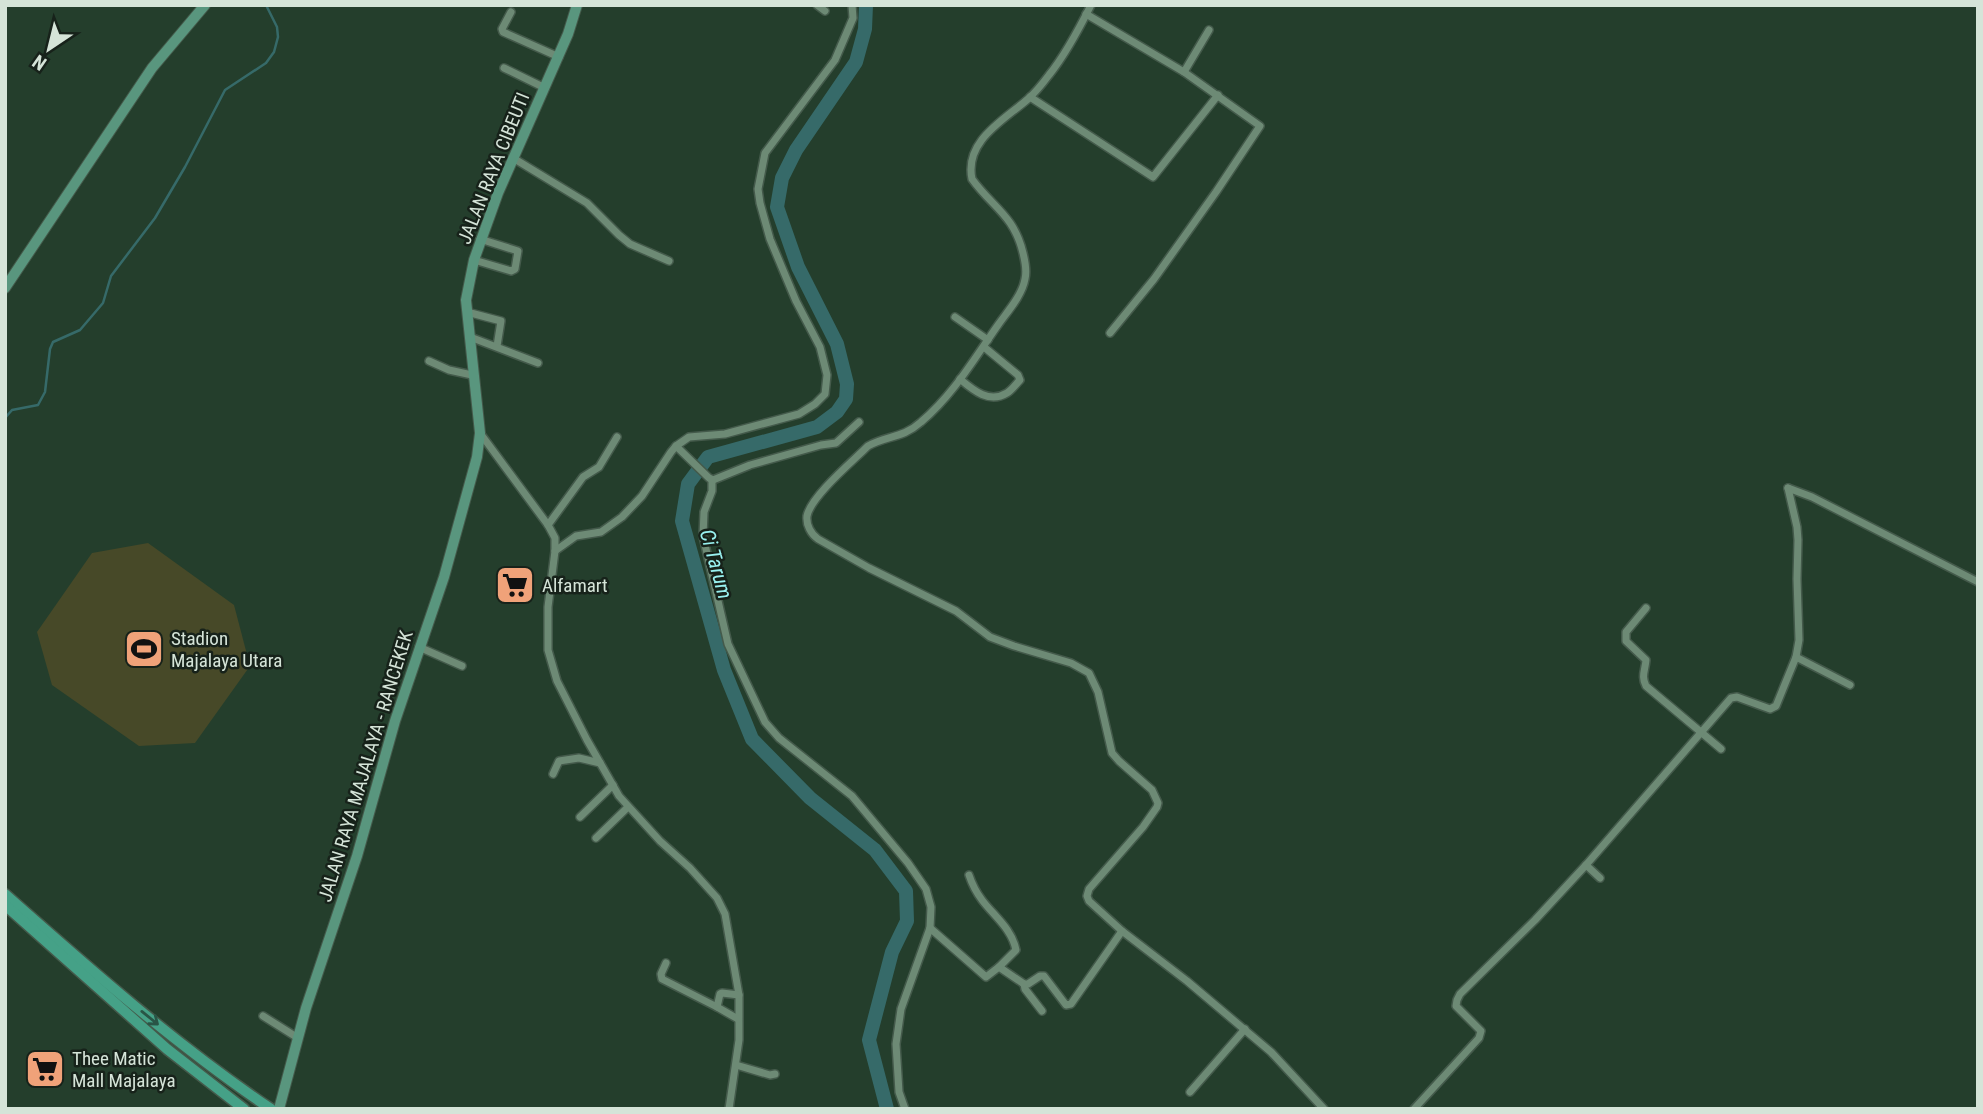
<svg xmlns="http://www.w3.org/2000/svg" width="1983" height="1114" viewBox="0 0 1983 1114" font-family="'Roboto Condensed',sans-serif">
  <style>
    .pitch { fill: #474928 }
    .lines { fill: none; stroke-linecap: round; stroke-linejoin: round }
    .stream { stroke: #366a69; stroke-width: 2.5 }
    .river { stroke: #366a69; stroke-width: 14 }
    .street-casing { stroke: #445a4b; stroke-width: 10 }
    .secondary-casing { stroke: #445a4b; stroke-width: 12 }
    .primary-casing { stroke: #445a4b; stroke-width: 13 }
    .street { stroke: #6d8a75; stroke-width: 7 }
    .secondary { stroke: #59967e; stroke-width: 10 }
    .primary { stroke: #45a187; stroke-width: 10 }
    .oneway { stroke: #295546 }
    .labels { text-anchor: middle; stroke-width: 5; stroke-linejoin: round; paint-order: stroke }
    .street-label { font-size: 19px; fill: #d5e4d8; stroke: #17221a }
    .poi-label { font-size: 19px; fill: #d5e4d8; stroke: #17221a; text-anchor: start }
    .water-label { font-size: 21px; font-style: italic; fill: #99f2f1; stroke: #17221a }
  </style>
  <rect width="100%" height="100%" fill="#243e2c"/>
  <path class="pitch" d="M148,543l86,62 16,61 -55,77 -56,3 -87,-61 -15,-53 55,-79z"/>
  <g class="lines">
    <path class="stream" d="M5,418l7,-8 26,-5 7,-13 5,-43 3,-7 27,-12 23,-27 8,-27 44,-58 30,-51 40,-77 41,-27 8,-11 4,-15 -1,-10 -11,-22"/>
    <path class="river" d="M866,5l-1,24 -9,33 -60,88 -14,28 -5,29 21,60 39,77 10,40 -1,15 -9,13 -20,15 -109,30 -20,27 -6,37 42,149 28,69 58,59 65,52 31,41 1,30 -15,31 -23,88 18,69"/>
    <g class="street-casing">
      <g id="street">
        <path d="M817,5l8,6"/>
        <path d="M852,5l1,13 -18,42 -70,93 -7,36 2,14 10,36 26,62 24,46 7,28 -2,19 -10,10 -16,10 -74,20 -36,3 -13,9 33,32 4,2 37,-15 71,-20 15,-2 23,-21"/>
        <path d="M1091,5c-12,24 -25,49 -42,70 -6,8 -13,17 -21,24 -24,21 -64,42 -56,80 20,28 42,36 51,74 2,8 4,18 2,26 -3,17 -18,33 -27,46 -24,34 -45,70 -77,97 -19,17 -34,13 -53,24 -15,15 -57,50 -61,70 -1,9 4,18 11,23l51,29 87,43 34,26 24,9 57,17 18,10 9,19 14,61 7,8 33,29 6,13 -1,4 -14,20 -54,62 -2,7 2,5 33,30 65,50 84,71 53,57"/>
        <path d="M511,12l-9,17 1,3 56,25"/>
        <path d="M1086,14l98,58 76,54 -44,66 -62,87 -44,54"/>
        <path d="M504,68l41,20"/>
        <path d="M1184,72l25,-42"/>
        <path d="M1030,97l123,80 65,-82"/>
        <path d="M513,158l74,45 32,32 11,9 39,17"/>
        <path d="M474,260l37,11 4,-2 3,-18 -38,-12"/>
        <path d="M467,312l34,9 -4,25"/>
        <path d="M955,317l33,23"/>
        <path d="M470,337l68,26"/>
        <path d="M429,361l20,9 23,5"/>
        <path d="M960,379c13,11 29,25 47,14 5,-3 9,-9 13,-13l-2,-5 -34,-28"/>
        <path d="M480,433l68,92 7,13v13l-7,56v43l9,31 30,59 32,56 41,45 30,27 27,30 8,16 14,81v45l-10,69"/>
        <path d="M712,480v11l-8,21 -1,24 25,108 37,78 14,16 73,58 56,67 18,26 5,18 -1,21 -29,81 -5,35 3,48 6,17"/>
        <path d="M1788,488l24,9 166,85"/>
        <path d="M548,525l35,-48 16,-10 18,-30"/>
        <path d="M555,551l21,-15 25,-4 21,-15 20,-21 29,-44 5,-6"/>
        <path d="M1646,608l-20,24v9l20,19c-1,11 -5,16 0,26l75,63"/>
        <path d="M419,647l43,19"/>
        <path d="M1796,657l54,28"/>
        <path d="M553,774l6,-13 20,-3 21,5"/>
        <path d="M580,817l33,-32"/>
        <path d="M596,838l32,-31"/>
        <path d="M1586,865l14,13"/>
        <path d="M969,875c3,9 7,17 13,25 12,16 30,29 34,50l-17,17 25,17h4l12,-8h4l22,29 5,-1 51,-73"/>
        <path d="M930,928l56,49 13,-10"/>
        <path d="M666,963l-5,11 1,5 55,28"/>
        <path d="M1024,984l1,5 17,22"/>
        <path d="M263,1016l35,22"/>
        <path d="M738,1019l-21,-12 3,-13 2,-1 17,2"/>
        <path d="M736,1065l34,10 5,-1"/>
        <path d="M1190,1092l55,-63"/>
        <path d="M1414,1109l65,-71 2,-7 -25,-25 1,-6 3,-6 75,-74 51,-55 145,-167 6,-1 33,12 6,-3 20,-49 3,-17 -2,-61 1,-39 -1,-13 -9,-39"/>
      </g>
    </g>
    <g class="secondary-casing">
      <g id="secondary">
        <path d="M5,288l147,-220 53,-63"/>
        <path d="M279,1109l27,-101 51,-152 38,-135 49,-144 33,-120 3,-24 -14,-133 8,-40 24,-67 70,-159 9,-29"/>
      </g>
    </g>
    <g class="primary-casing">
      <g id="primary">
        <path d="M5,894c86,76 171,151 266,215"/>
        <path d="M5,905l162,144 77,60"/>
      </g>
    </g>
    <use href="#street" class="street"/>
    <use href="#secondary" class="secondary"/>
    <use href="#primary" class="primary"/>
  </g>
  <defs><path id="oneway-shaft" d="M-6 0H5M1.5-3L5.5 0L1.5 3" fill="none" stroke-width="1.6" stroke-linecap="round" stroke-linejoin="round" transform="scale(1.75)"/></defs>
  <use class="oneway" href="#oneway-shaft" transform="translate(150 1018) rotate(39)"/>
  <defs>
    <g id="supermarket-square" transform="scale(2.0125)"><rect x="-9" y="-9" width="18" height="18" rx="4" fill="#f0a279" stroke="#17221a"/><path d="M-6-5.5h2.5l.6 2H6L4.5 2H-2.5L-4.4-4H-6ZM-1.5 3.2a1.3 1.3 0 1 0 .1 0ZM3 3.2a1.3 1.3 0 1 0 .1 0Z" fill="#111"/></g>
    <g id="stadium-square" transform="scale(2.0125)"><rect x="-9" y="-9" width="18" height="18" rx="4" fill="#f0a279" stroke="#17221a"/><path d="M0-5a6.5 5 0 1 0 0 10a6.5 5 0 1 0 0-10ZM-3.5-1.8h7v3.6h-7Z" fill="#111"/></g>
  </defs>
  <g fill-rule="evenodd">
    <use href="#supermarket-square" x="515" y="585"/>
    <use href="#stadium-square" x="144" y="649"/>
    <use href="#supermarket-square" x="45" y="1069"/>
  </g>
  <g class="labels">
    <g class="street-label">
      <text transform="translate(493 168) rotate(-68)" y="7">JALAN RAYA CIBEUTI</text>
      <text transform="translate(365 766) rotate(-73)" y="7">JALAN RAYA MAJALAYA - RANCEKEK</text>
    </g>
    <g class="poi-label">
      <text x="542" y="592">Alfamart</text>
      <text x="171" y="645">Stadion<tspan x="171" dy="22">Majalaya Utara</tspan></text>
      <text x="72" y="1065">Thee Matic<tspan x="72" dy="22">Mall Majalaya</tspan></text>
    </g>
    <g class="water-label">
      <text transform="translate(716 564) rotate(74)" y="7">Ci Tarum</text>
    </g>
  </g>
  <rect width="1983" height="1114" fill="none" stroke="#d5e4d8" stroke-width="14"/>
  <g transform="translate(49 49) rotate(215)" stroke="#17221a" stroke-width="5" paint-order="stroke">
  <path d="M0-5L12 26L0 18L-12 26Z" fill="#d5e4d8"/>
  <text y="-10" font-size="19" font-weight="bold" text-anchor="middle" fill="#d5e4d8">N</text>
  </g>
</svg>
